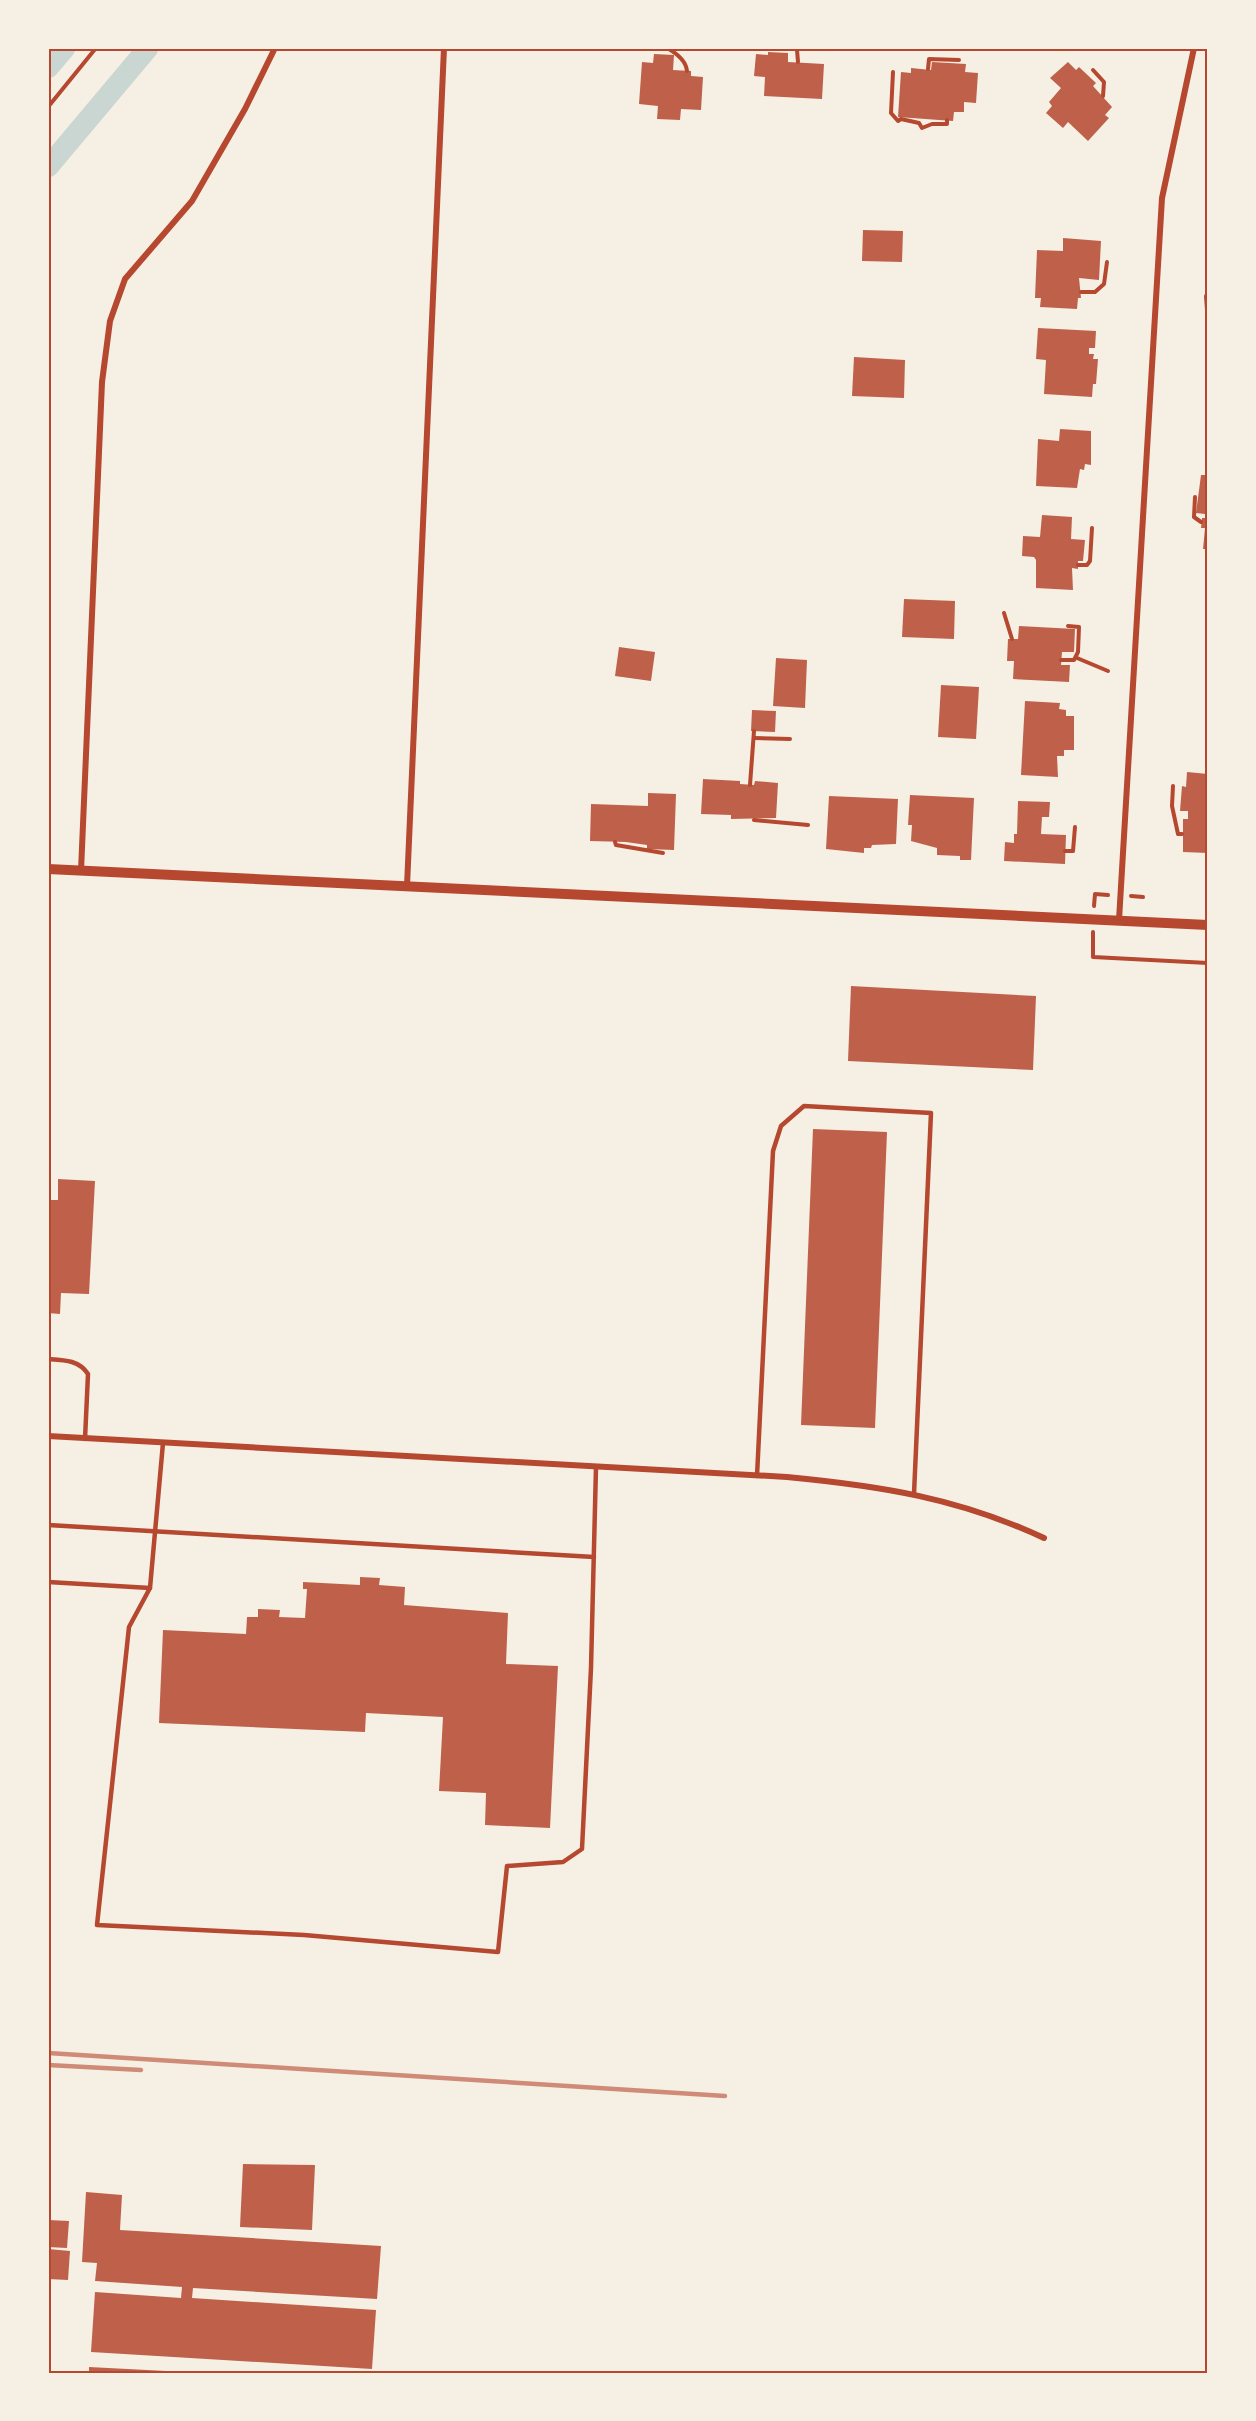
<svg xmlns="http://www.w3.org/2000/svg" width="1256" height="2421" viewBox="0 0 1256 2421" font-family="Jost,sans-serif">
  <style>
    .lines { fill: none; stroke-linecap: round; stroke-linejoin: round }
    .canal { stroke: #c9d6d2; stroke-width: 21 }
    .building { fill: #bf614a }
    .path { stroke: #b5482f; stroke-width: 4 }
    .service { stroke: #b5482f; stroke-width: 4.5 }
    .minor { stroke: #b5482f; stroke-width: 6 }
    .tertiary { stroke: #b5482f; stroke-width: 10 }
    .rail { stroke: #cf8b77; stroke-width: 4.5 }
    .neatline { fill: none; stroke: #b5482f; stroke-width: 2 }
  </style>
  <rect width="100%" height="100%" fill="#f6efe4"/>
  <g class="lines">
    <g class="canal">
      <path d="M48,68l17,-20"/>
      <path d="M48,167l100,-119"/>
    </g>
  </g>
  <g class="building">
    <path d="M768,52l20,1v9l36,2 -2,35 -58,-3 1,-19 -11,-1 2,-22 12,1z"/>
    <path d="M654,54l20,1 -1,15 18,1v5l12,1 -2,33 -20,-1 -1,11 -23,-1 1,-13 -19,-2 3,-42 11,1z"/>
    <path d="M932,62l34,2 -1,8 13,1 -2,30 -12,-1v10h-10l-1,9 -55,-4 3,-45 10,1v-5l20,2z"/>
    <path d="M1068,62l8,8 3,-3 17,16 -3,3 19,21 -7,8 4,3 -21,23 -20,-19 -5,6 -17,-15 6,-7 -3,-4 12,-14 -11,-10z"/>
    <path d="M863,230l40,1 -1,31 -40,-1z"/>
    <path d="M1063,238l38,3 -2,39 -20,-2 2,20h-3l-1,11 -37,-2 1,-9h-6l2,-48 26,1z"/>
    <path d="M1038,328l58,3 -1,17h-6v6h5l-1,5h5l-2,25h-3l-1,13 -48,-3 2,-34 -10,-1z"/>
    <path d="M854,357l51,3 -1,38 -52,-2z"/>
    <path d="M1060,429l31,2v34l-6,-1 -1,6 -4,-1 -3,19 -41,-2 2,-47 21,2z"/>
    <path d="M1201,475h7v74h-5l2,-21h-4l1,-10h3v-4l-9,-1z"/>
    <path d="M1042,515l30,2 -1,22 14,1 -2,21h-5v8l-6,-1 1,22 -37,-2v-28l-2,-3 -12,-1 1,-20 17,1z"/>
    <path d="M904,599l51,2 -1,38 -52,-2z"/>
    <path d="M1019,626l56,3 -1,23h-12l-1,13h9l-1,17 -56,-3 1,-18h-7l1,-22h10z"/>
    <path d="M619,647l36,5 -4,29 -36,-5z"/>
    <path d="M776,658l31,2 -2,48 -32,-2z"/>
    <path d="M941,685l38,2 -3,52 -38,-2z"/>
    <path d="M1025,701l35,2 -1,6 7,1v6h8v34h-10v6h-7l1,21 -37,-2z"/>
    <path d="M752,710l24,1 -1,21 -24,-1z"/>
    <path d="M1187,772l21,2v79l-25,-1v-33h5v-8h-8l2,-25 4,1z"/>
    <path d="M703,779l37,2v3l14,1 1,-4 23,2 -2,35 -45,1v-4l-30,-1z"/>
    <path d="M648,793l28,1 -2,56 -27,-1v-4l-21,-3 -36,-1 1,-37 57,2z"/>
    <path d="M910,795l64,3 -3,62h-11v-4l-23,-1v-7l-26,-7 1,-16h-4z"/>
    <path d="M829,796l69,3 -2,45 -24,1 -1,3h-7v5l-38,-4z"/>
    <path d="M1018,801l32,1 -1,15h-7l-1,17 25,1 -1,29 -61,-3 1,-19 9,1v-9h3z"/>
    <path d="M851,986l185,10 -3,74 -185,-9z"/>
    <path d="M813,1129l74,3 -12,296 -74,-3z"/>
    <path d="M58,1179l37,2 -6,113 -28,-1 -1,21 -12,-1v-113h10z"/>
    <path d="M360,1577l20,1 -1,7 26,2 -1,18 104,8 -2,51 52,2 -8,162 -65,-3 1,-32 -47,-2 4,-74 -77,-4 -1,19 -206,-9 4,-93 83,4 1,-17h11v-8l22,1 -1,7 26,1 2,-29h-4v-7l57,3z"/>
    <path d="M243,2164l72,1 -3,65 -72,-3z"/>
    <path d="M86,2192l36,3 -2,35 261,16 -4,53 -184,-11 -1,10 184,12 -4,59 -281,-17 4,-60 86,6 1,-11 -87,-6 2,-18 -15,-1z"/>
    <path d="M48,2220l21,1 -2,27 -19,-1z"/>
    <path d="M48,2249l22,2 -2,29 -20,-1z"/>
    <path d="M89,2367l77,4v2h-77z"/>
  </g>
  <g class="lines">
    <g class="path">
      <path d="M667,48c9,5 19,12 20,23"/>
      <path d="M792,48l5,2 1,12"/>
      <path d="M928,69l1,-10 30,1"/>
      <path d="M1093,70l11,12 -1,14"/>
      <path d="M893,72l-2,41 7,8 3,-2 18,4 3,5 10,-4h15v-4"/>
      <path d="M48,107l48,-59"/>
      <path d="M1081,292h14l9,-8 3,-22"/>
      <path d="M1206,296l2,28"/>
      <path d="M1195,497l-1,20 7,5"/>
      <path d="M1078,565h9l3,-4 2,-33"/>
      <path d="M1004,613l8,26"/>
      <path d="M1077,658l31,13"/>
      <path d="M1061,660h13l4,-8 1,-25 -11,-1"/>
      <path d="M754,738l36,1"/>
      <path d="M750,785l4,-54"/>
      <path d="M1173,786l-1,20 6,28h4"/>
      <path d="M754,820l54,5"/>
      <path d="M615,842l1,3 47,8"/>
      <path d="M1065,851h8l2,-24"/>
      <path d="M1131,896l12,1"/>
      <path d="M1094,906l1,-12 13,1"/>
      <path d="M1093,932v25l115,6"/>
    </g>
    <g class="service">
      <path d="M48,1359c16,1 31,1 40,15l-3,65"/>
      <path d="M163,1443l-13,145 -21,39 -32,298 207,10 194,17 9,-86 56,-4 19,-13 9,-181 5,-201"/>
      <path d="M757,1476l16,-325 8,-25 23,-20 127,7 -17,381"/>
      <path d="M48,1525l546,32"/>
      <path d="M48,1582l102,6"/>
    </g>
    <g class="minor">
      <path d="M81,871l21,-489 8,-61 15,-42 67,-78 53,-92 30,-61"/>
      <path d="M407,886l37,-838"/>
      <path d="M1119,920l43,-722 32,-150"/>
      <path d="M48,1436l739,41c94,9 171,21 257,61"/>
    </g>
    <path class="tertiary" d="M48,869l1160,56"/>
    <g class="rail">
      <path d="M48,2053l677,43"/>
      <path d="M48,2065l93,5"/>
    </g>
  </g>
  <rect width="1256" height="2421" fill="none" stroke="#f6efe4" stroke-width="99"/>
  <rect x="50" y="50" width="1156" height="2322" class="neatline"/>
</svg>
